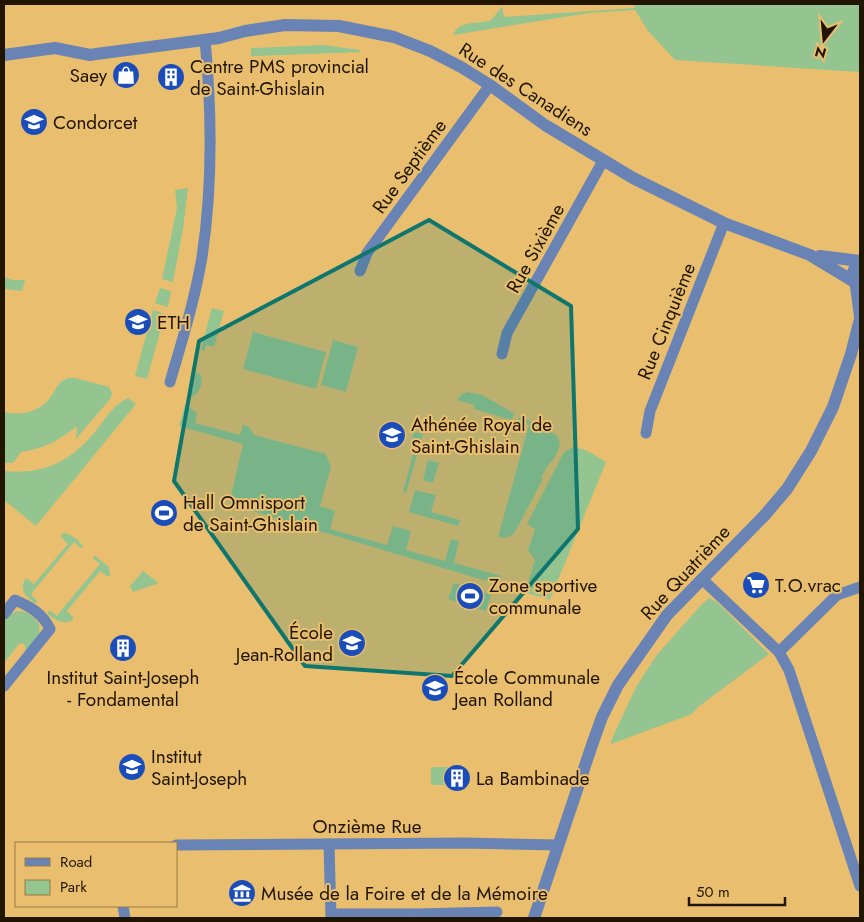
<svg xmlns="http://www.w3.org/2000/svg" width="864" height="922" viewBox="0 0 864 922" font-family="Jost,sans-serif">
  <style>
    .green { fill: #94c490 }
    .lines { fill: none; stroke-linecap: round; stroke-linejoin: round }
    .minor { stroke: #6983b5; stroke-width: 11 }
    .tertiary { stroke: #6983b5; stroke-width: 12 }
    .marked { fill: #0f766e; fill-opacity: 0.2; stroke: #0f766e; stroke-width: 4; stroke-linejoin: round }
    .labels { text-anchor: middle; stroke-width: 4; stroke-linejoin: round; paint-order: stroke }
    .poi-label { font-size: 19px; fill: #211500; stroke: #e9bf6f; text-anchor: start }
    .street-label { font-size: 19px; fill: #211500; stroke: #e9bf6f }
  </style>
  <rect width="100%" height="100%" fill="#e9bf6f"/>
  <g class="green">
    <path d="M634,4h226v68l-185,-12 -27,-29 -13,-21 -46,3 -136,22c7,-16 24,-10 38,-15l11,-13 2,10 131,-9z"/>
    <path d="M323,45l37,5v2l-109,4v-8z"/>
    <path d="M188,188l-5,41 -10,53 -11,-3 15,-71 -2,-18z"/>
    <path d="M4,277l9,3h12l-3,11 -18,-2z"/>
    <path d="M160,288l11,3 -3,16 -13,-4z"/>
    <path d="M212,308l12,3 -10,36 -8,-2 -2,7 -3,-4z"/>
    <path d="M153,310l12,4 -18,65 -12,-3z"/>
    <path d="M253,332l73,20 -10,37 -73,-20z"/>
    <path d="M333,340l25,7 -12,45 -25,-7z"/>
    <path d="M196,372l4,2c4,10 0,18 -8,23l-4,-3 1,-4 3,1z"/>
    <path d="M68,378h7l34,9 3,6 -1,5 -35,41 1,-13c-19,15 -31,22 -56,26l-8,11h-9v-51c18,4 37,0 48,-17 5,-8 6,-13 16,-17z"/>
    <path d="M468,392l14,3 32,18 -2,7 -38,-11v-4l-17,-5 5,-6z"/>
    <path d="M128,398l8,6 -100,122 -32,-26v-29c42,4 69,-11 94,-43 9,-12 17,-24 30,-30z"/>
    <path d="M185,404l12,9 -2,10 45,12 3,-10 6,2 5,8 72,19 5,13 -11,39 15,5 -5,18 57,16 6,-19 18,5 -5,19 39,11 6,-22 8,2 -5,22 48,13 -2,6 26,8 9,-30 -7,-10 7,-21 -8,-5 36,-70c12,-15 30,1 43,8l-56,138 -321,-96 14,-60 -64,-18z"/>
    <path d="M520,416l36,19c8,9 1,18 -4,27h-2l-9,16 2,1 -28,53c-4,5 -11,7 -17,5l31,-112 -12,-4z"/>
    <path d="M414,432l9,2 -17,59 -3,-1 12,-45 -5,-2z"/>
    <path d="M428,460l11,3 -6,20 -10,-3z"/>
    <path d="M415,490l21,5 -5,17 29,8 -2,6 -49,-14z"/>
    <path d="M65,533c7,2 16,8 18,14l-2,1 -7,-6 -43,52 7,8 -4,1c-8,-7 -16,-14 -8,-25l8,6 34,-40 -7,-7 1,-3z"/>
    <path d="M94,555l15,12 1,9h-3l-7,-5 -33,40 6,6v3c-10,5 -16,1 -25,-6v-3h3l6,5 3,-4 40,-48 -7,-6z"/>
    <path d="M143,571l16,12 -26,9 -3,-6z"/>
    <path d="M454,583l37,11 -5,17 -38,-12z"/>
    <path d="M709,598l8,4 52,52 -71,53 -6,7 -81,30v-3l25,-54 20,-31 45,-51z"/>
    <path d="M18,611c13,0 28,13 19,27 -3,5 -8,9 -11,13l-2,-8 -5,1 -15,19v-43l3,-5z"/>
    <rect x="431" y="767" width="17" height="18"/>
  </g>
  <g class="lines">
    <g class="minor">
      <path d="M360,271l7,-18 123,-168"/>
      <path d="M502,354l5,-21 96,-172"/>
      <path d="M170,382c12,-41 25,-83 32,-125 11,-73 10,-144 3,-217"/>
      <path d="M646,433l4,-22 74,-188"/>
      <path d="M702,579l77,73 10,18 71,216"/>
      <path d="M4,614l11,-14c16,7 27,13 35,29l-46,57"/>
      <path d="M779,652l58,-57 23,-8"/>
      <path d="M329,844l2,74"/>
      <path d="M176,845l289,-2 93,2"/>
      <path d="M123,906l2,12"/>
      <path d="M332,914h84v4"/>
      <path d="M416,914l81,-2"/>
    </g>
    <g class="tertiary">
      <path d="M4,55l51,-7 35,7 6,-1 123,-16 26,-7 40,-6 54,1 55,11 36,14 31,16 29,18 55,40 88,53 91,45 86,32 43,26"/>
      <path d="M820,256l40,5"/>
      <path d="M860,262c-10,8 -9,19 0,28"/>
      <path d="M856,286l4,31"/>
      <path d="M534,918l59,-176 9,-25 16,-32 49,-70 97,-99 23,-27 24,-38 22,-44 18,-53 9,-35"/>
    </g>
  </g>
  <path class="marked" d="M429,220l142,86 7,223 -126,147 -147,-10 -131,-185 25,-140z"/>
  <defs>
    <g id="shop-disc" transform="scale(1.4375)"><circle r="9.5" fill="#1a4dba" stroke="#e9bf6f"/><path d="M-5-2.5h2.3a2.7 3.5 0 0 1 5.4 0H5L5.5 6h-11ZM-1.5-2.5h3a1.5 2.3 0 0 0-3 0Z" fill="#fff"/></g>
    <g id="building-disc" transform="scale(1.4375)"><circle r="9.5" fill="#1a4dba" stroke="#e9bf6f"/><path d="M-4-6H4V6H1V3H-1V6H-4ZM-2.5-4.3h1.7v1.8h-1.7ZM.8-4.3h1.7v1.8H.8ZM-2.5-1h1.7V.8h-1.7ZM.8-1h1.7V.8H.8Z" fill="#fff"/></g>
    <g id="university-disc" transform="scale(1.4375)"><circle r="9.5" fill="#1a4dba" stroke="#e9bf6f"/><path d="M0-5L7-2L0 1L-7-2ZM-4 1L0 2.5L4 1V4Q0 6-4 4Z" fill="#fff"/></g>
    <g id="school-disc" transform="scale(1.4375)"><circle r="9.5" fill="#1a4dba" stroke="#e9bf6f"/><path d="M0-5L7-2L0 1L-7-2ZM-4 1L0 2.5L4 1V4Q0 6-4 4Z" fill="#fff"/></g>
    <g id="stadium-disc" transform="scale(1.4375)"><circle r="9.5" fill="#1a4dba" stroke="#e9bf6f"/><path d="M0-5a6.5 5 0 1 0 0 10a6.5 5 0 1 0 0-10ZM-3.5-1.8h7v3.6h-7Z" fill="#fff"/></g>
    <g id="supermarket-disc" transform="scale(1.4375)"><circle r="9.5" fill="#1a4dba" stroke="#e9bf6f"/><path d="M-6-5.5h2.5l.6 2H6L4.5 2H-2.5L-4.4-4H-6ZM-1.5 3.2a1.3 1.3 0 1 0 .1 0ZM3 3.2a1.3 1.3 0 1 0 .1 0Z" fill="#fff"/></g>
    <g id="museum-disc" transform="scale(1.4375)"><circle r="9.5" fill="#1a4dba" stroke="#e9bf6f"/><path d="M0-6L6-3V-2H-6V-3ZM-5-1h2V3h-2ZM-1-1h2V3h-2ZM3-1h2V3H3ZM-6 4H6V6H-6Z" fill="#fff"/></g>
  </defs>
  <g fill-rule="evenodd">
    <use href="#shop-disc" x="126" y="75"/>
    <use href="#building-disc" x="171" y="77"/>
    <use href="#university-disc" x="34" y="122"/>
    <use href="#school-disc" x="138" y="322"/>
    <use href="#school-disc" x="392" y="435"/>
    <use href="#stadium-disc" x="164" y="513"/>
    <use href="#supermarket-disc" x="756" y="585"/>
    <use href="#stadium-disc" x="470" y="596"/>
    <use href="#school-disc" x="352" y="643"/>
    <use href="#building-disc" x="123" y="648"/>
    <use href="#school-disc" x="435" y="688"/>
    <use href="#school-disc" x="132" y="767"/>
    <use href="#building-disc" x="457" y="778"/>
    <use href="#museum-disc" x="242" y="893"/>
  </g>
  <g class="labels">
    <g class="poi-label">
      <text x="190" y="73">Centre PMS provincial<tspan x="190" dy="22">de Saint-Ghislain</tspan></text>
      <text x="107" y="82" text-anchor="end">Saey</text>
      <text x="53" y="129">Condorcet</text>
      <text x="157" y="329">ETH</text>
      <text x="411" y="431">Athénée Royal de<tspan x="411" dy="22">Saint-Ghislain</tspan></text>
      <text x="183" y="509">Hall Omnisport<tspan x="183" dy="22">de Saint-Ghislain</tspan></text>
      <text x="489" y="592">Zone sportive<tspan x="489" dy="22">communale</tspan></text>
      <text x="775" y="592">T.O.vrac</text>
      <text x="333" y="639" text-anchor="end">École<tspan x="333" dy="22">Jean-Rolland</tspan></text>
      <text x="123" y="684" text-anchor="middle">Institut Saint-Joseph<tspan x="123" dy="22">- Fondamental</tspan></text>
      <text x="454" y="684">École Communale<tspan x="454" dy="22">Jean Rolland</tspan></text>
      <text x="151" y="763">Institut<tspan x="151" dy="22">Saint-Joseph</tspan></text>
      <text x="476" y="785">La Bambinade</text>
      <text x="261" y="900">Musée de la Foire et de la Mémoire</text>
    </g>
    <g class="street-label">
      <text transform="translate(526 89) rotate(33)" y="7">Rue des Canadiens</text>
      <text transform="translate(409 166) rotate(-54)" y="7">Rue Septième</text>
      <text transform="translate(535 248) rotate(-61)" y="7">Rue Sixième</text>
      <text transform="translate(666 321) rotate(-68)" y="7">Rue Cinquième</text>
      <text transform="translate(685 572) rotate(-47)" y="7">Rue Quatrième</text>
      <text x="367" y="833">Onzième Rue</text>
    </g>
  </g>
  <rect width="864" height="922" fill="none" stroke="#211500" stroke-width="10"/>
  <rect x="15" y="842" width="162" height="65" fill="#e9bf6f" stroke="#997b43"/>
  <rect x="25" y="858" width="25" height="8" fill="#6983b5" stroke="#997b43"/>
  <text x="60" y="867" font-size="15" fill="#211500">Road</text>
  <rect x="25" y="880" width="25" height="15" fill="#94c490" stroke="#997b43"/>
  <text x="60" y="892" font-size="15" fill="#211500">Park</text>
  <g transform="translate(824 40) rotate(196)" stroke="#e9bf6f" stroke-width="4" paint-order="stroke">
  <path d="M0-4L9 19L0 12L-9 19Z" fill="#211500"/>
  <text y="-8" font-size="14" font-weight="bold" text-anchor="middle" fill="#211500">N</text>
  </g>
  <path d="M689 897v8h96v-8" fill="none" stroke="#211500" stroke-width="2.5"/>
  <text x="696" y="897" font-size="15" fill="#211500" stroke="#e9bf6f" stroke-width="4" paint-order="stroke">50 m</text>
</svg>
